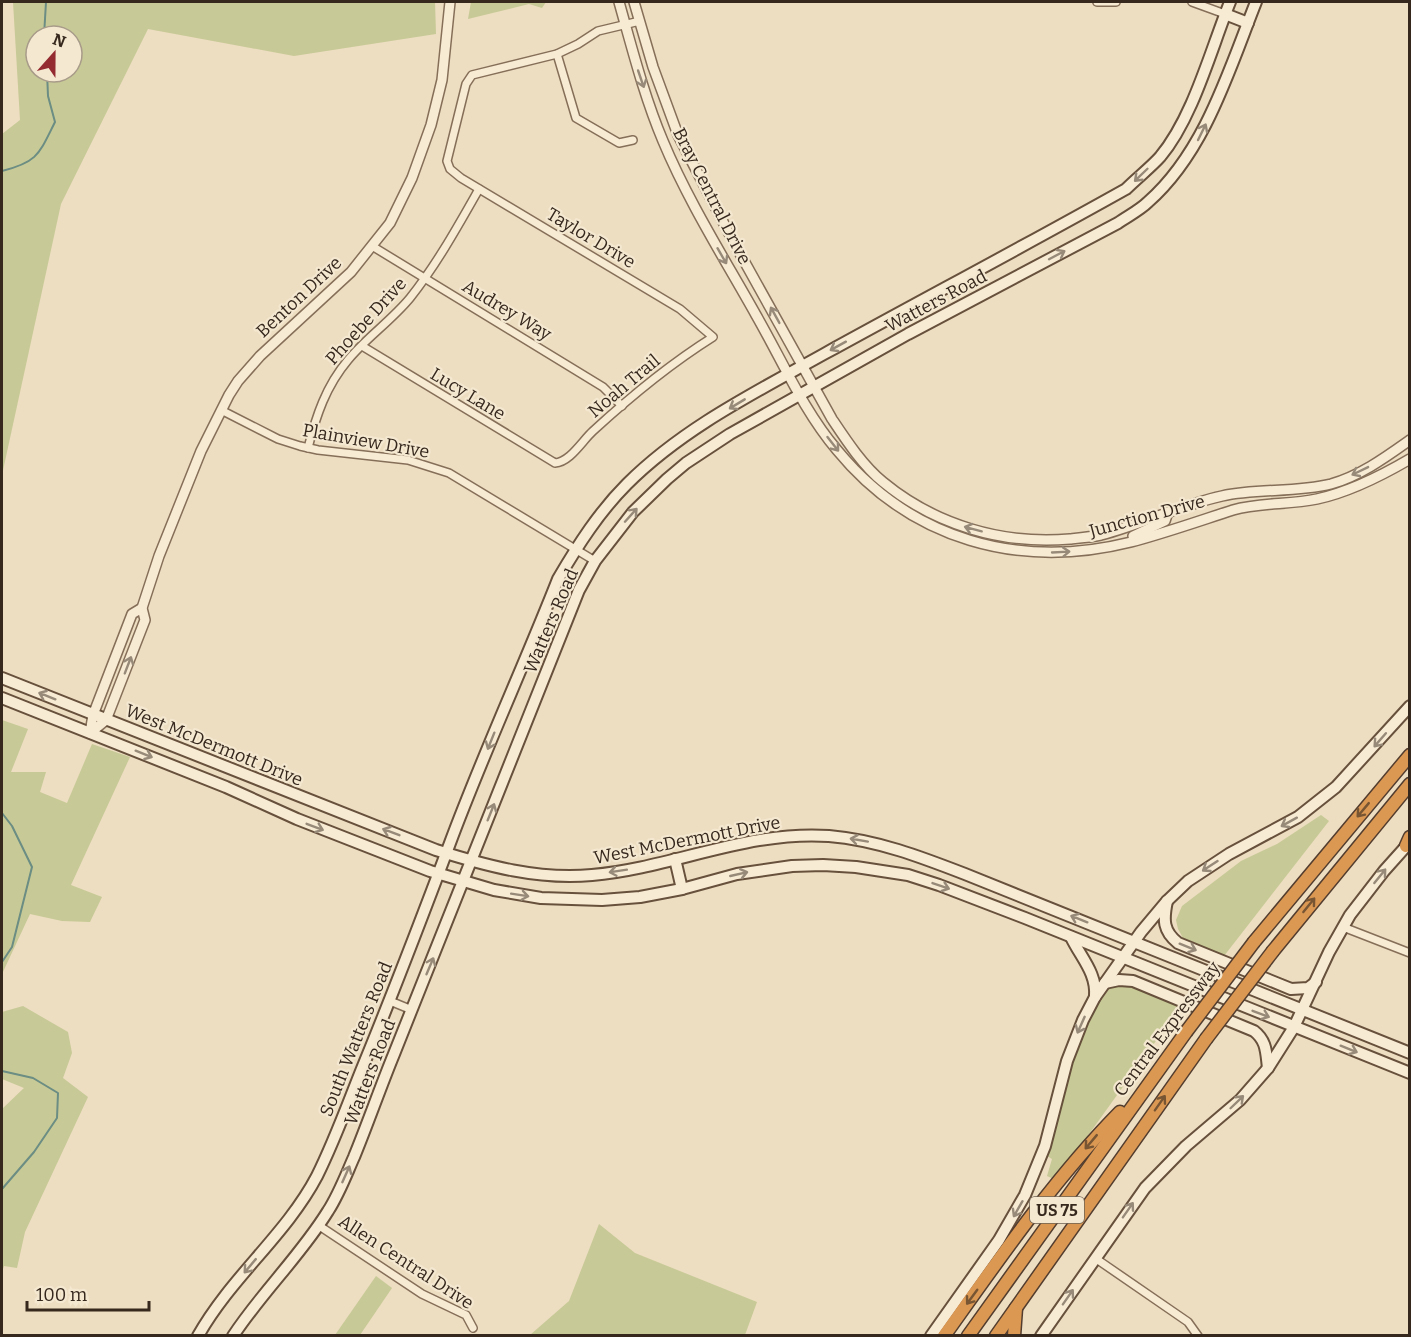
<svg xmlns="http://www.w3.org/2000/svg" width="1411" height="1337" viewBox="0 0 1411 1337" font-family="Bitter,serif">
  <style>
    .green { fill: #c7ca96; fill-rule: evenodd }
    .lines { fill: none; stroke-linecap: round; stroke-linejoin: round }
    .stream { stroke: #6b8d83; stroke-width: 2 }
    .minor-casing { stroke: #866f59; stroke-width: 10 }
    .tertiary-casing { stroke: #866f59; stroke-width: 12 }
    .secondary-casing { stroke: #67503c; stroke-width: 14 }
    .motorway-casing { stroke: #533d2e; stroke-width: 15 }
    .minor { stroke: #f8ebd4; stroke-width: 7 }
    .tertiary { stroke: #f8ebd4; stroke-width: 9 }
    .secondary { stroke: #f8ebd4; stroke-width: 10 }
    .motorway { stroke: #db9853; stroke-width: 12 }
    .motorway-bridge-casing { stroke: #533d2e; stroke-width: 15; stroke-linecap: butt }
    .motorway-bridge { stroke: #db9853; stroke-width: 12 }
    .oneway { stroke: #978a78 }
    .oneway2 { stroke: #785533 }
    .labels { text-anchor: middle; stroke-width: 4.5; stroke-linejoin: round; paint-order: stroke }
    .shield { fill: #f4e8d1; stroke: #6f6253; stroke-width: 1.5 }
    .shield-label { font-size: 16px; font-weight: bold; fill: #36281d }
    .street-label { font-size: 18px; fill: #36281d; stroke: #f4e8d1 }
  </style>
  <rect width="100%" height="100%" fill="#edddc1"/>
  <g class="green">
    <path d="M13,2h422l1,32 -142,22 -146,-27 -87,175 -59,271v-341l18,-14zM36,36h36v36h-36z"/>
    <path d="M471,2h75l-4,6 -13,-4 -61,15z"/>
    <path d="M2,720l26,9 -17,43h35l-6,20 27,11 25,-59 38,13 -59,128 31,12 -12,25 -28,-1 -32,-7 -28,60z"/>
    <path d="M1321,815l8,6 -105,135 -32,-13 -9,-5 -5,-9 -2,-9 6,-14 59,-45 36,-17z"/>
    <path d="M1127,983l54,23 -125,174 -9,-4 5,-17 -5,-3c13,-54 23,-115 57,-160 3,-4 6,-9 9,-11 4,-2 10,-2 14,-2z"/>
    <path d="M23,1006l45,26 4,21 -9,25 25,19 -63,135 -8,36 -13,-2 -2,6v-163l22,-21 -22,-9v-67z"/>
    <path d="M599,1224l36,29 122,49 -12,33h-215l39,-34z"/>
    <path d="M376,1276l16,12 -32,47h-25z"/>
  </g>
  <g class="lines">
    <g class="stream">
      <path d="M44,36l2,-34"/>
      <path d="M2,171c36,-9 37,-17 53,-49l-7,-26 -1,-24"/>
      <path d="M2,813l10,13 20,41 -20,80 -10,15"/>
      <path d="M2,1071l31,7 25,15 -1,25 -23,34 -32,37"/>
    </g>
    <g class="minor-casing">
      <g id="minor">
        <path d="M1097,2h19"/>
        <path d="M1192,2l33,12"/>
        <path d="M557,54l19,64 43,25 14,-3"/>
        <path d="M372,246l231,141 19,19"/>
        <path d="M362,346l193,117c15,-1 27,-22 38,-32 37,-34 77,-67 120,-94l-33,-28 -219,-131 -11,-9 -3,-8 19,-77 6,-9 85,-21 21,-10 20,-13 42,-10"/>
        <path d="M221,410l57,29 22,7 18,4 90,10 41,13 146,88"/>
        <path d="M308,448c8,-32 18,-62 40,-88 18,-22 43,-39 62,-62 27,-34 48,-72 69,-109"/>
        <path d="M1343,927l67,26"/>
        <path d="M390,1001l22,9"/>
        <path d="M318,1225l104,69 44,21 7,13"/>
        <path d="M1095,1258l93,64 10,14"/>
      </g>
    </g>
    <g class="tertiary-casing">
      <g id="tertiary">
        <path d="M619,2c13,46 25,94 44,139 25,60 61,117 93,174 26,45 47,95 81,135 74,90 182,120 294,92 34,-9 68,-21 102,-32 27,-8 56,-5 84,-11 33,-7 64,-23 93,-40"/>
        <path d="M634,2l19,65 25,68 55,106 99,178c14,21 31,47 51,63 52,43 120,63 187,57 10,-1 21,-2 31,-4 41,-11 80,-30 121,-39 36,-8 73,-3 109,-12 29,-8 55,-27 79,-44"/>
        <path d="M1133,536l32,-15 3,-9"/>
        <path d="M90,733l16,-13 39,-100 -3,-12 17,-52 42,-105 28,-56 9,-14 22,-25 91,-84 39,-49 22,-45 19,-53 11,-45 8,-78"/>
        <path d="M90,733l3,-18 39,-101 10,-6"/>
      </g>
    </g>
    <g class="secondary-casing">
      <g id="secondary">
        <path d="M1225,14l23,9"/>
        <path d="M2,678l434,172c51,16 102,30 156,25 80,-7 156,-45 237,-39 48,4 92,21 136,38l445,179"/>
        <path d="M2,698l224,89 71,32 133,52 64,19 47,8 61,2 38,-3 42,-8 55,-15 55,-8 31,-1 33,2 52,8 31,10 86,33 385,155"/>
        <path d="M675,859l7,30"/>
        <path d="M1167,901c-4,19 -4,30 11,42l113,46 17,-1 8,-6"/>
        <path d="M1071,937c10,21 26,36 24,60"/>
        <path d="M1105,983l14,-3 14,1 121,50c13,10 12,22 14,37"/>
        <path d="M198,1336c33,-59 88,-101 119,-160 17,-34 30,-70 44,-105 31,-75 60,-151 89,-228 33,-89 73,-175 108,-264 20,-34 41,-67 69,-95 56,-56 129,-92 197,-130 100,-55 202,-109 302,-165 11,-11 24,-21 34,-32 33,-39 51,-108 70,-155"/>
        <path d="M233,1336c29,-44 68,-81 95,-125 11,-17 18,-36 26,-54 14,-34 26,-69 40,-103l185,-464 16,-29 38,-49 34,-33 19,-16 44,-29 178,-100 210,-111c10,-7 22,-13 30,-21 57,-50 81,-132 108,-200"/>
        <path d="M931,1336l68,-96 26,-45 20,-49 22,-85 16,-41 12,-23 46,-65 26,-31 21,-20 41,-27 69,-37 38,-30 74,-81"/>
        <path d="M1041,1336l104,-148 41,-42 54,-46 28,-32 26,-41 35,-75 21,-37 34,-44 26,-29"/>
      </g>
    </g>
    <g class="motorway-casing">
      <g id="motorway">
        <path d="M1406,846l4,-9"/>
        <path d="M1254,942l156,-187"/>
        <path d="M1273,951l137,-167"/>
        <path d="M944,1336c55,-77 110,-157 176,-224"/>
        <path d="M968,1336l218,-304"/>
        <path d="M996,1336l210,-297"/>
        <path d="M1014,1336l2,-28"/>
      </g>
    </g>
    <use href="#minor" class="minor"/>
    <use href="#tertiary" class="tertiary"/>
    <use href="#secondary" class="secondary"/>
    <use href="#motorway" class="motorway"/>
    <g class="motorway-bridge-casing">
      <g id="motorway-bridge">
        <path d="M1186,1032l68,-90"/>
        <path d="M1206,1039l67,-88"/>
      </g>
    </g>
    <use href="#motorway-bridge" class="motorway-bridge"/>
  </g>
  <defs><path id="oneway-shaft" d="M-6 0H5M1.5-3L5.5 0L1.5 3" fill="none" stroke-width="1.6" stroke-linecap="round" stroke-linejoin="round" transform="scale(1.5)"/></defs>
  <g class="oneway">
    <use href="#oneway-shaft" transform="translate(641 79) rotate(71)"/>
    <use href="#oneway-shaft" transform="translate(1202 132) rotate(-64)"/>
    <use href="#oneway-shaft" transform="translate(1141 175) rotate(136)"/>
    <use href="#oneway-shaft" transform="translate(1057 255) rotate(-28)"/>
    <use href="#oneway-shaft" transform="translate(722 256) rotate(60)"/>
    <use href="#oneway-shaft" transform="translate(775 315) rotate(-119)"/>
    <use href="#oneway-shaft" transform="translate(838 346) rotate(151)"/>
    <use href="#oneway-shaft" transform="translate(737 404) rotate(149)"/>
    <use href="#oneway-shaft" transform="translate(833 444) rotate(52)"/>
    <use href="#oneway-shaft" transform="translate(1360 471) rotate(154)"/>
    <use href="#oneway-shaft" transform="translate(631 515) rotate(-48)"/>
    <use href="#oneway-shaft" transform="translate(973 529) rotate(-165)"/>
    <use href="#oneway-shaft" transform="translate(1061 552) rotate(-3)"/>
    <use href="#oneway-shaft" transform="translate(128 665) rotate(-69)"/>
    <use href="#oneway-shaft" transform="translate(47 696) rotate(-158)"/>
    <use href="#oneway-shaft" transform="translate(1380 740) rotate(131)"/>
    <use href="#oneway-shaft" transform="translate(491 741) rotate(112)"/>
    <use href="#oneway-shaft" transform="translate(144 754) rotate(22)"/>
    <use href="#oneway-shaft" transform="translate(491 812) rotate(-68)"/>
    <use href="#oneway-shaft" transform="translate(1289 822) rotate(151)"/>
    <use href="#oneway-shaft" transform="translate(315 827) rotate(21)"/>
    <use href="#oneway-shaft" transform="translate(391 832) rotate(-159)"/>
    <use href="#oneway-shaft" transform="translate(859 840) rotate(-170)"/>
    <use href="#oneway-shaft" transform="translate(1210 866) rotate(147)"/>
    <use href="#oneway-shaft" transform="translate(618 871) rotate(171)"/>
    <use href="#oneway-shaft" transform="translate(739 874) rotate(-13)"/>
    <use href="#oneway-shaft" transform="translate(1380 876) rotate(-51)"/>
    <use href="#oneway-shaft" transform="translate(941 886) rotate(19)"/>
    <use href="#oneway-shaft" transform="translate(520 895) rotate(9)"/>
    <use href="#oneway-shaft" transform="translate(1079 919) rotate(-158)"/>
    <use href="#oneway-shaft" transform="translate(1188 947) rotate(22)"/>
    <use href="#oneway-shaft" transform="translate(430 966) rotate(-67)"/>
    <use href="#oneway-shaft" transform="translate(1261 1014) rotate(21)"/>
    <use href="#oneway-shaft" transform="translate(1081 1025) rotate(114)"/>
    <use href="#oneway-shaft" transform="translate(1349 1049) rotate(22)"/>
    <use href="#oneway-shaft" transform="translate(1237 1102) rotate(-44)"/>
    <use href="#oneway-shaft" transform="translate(346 1174) rotate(-66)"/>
    <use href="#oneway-shaft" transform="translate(1018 1209) rotate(120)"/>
    <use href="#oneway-shaft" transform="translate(1128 1210) rotate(-55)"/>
    <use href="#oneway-shaft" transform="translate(250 1266) rotate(130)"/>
    <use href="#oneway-shaft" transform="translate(1068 1297) rotate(-55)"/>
  </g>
  <g class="oneway2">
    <use href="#oneway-shaft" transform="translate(1363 810) rotate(130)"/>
    <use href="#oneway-shaft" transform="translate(1309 905) rotate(-51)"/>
    <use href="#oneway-shaft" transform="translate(1160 1103) rotate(-55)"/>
    <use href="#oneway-shaft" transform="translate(1091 1142) rotate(130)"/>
    <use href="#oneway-shaft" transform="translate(972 1297) rotate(126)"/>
  </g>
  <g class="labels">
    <rect class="shield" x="1030" y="1197" width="54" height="26" rx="4.5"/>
    <g class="shield-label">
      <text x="1057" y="1216">US 75</text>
    </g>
    <g class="street-label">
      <text transform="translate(712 196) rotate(63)" y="6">Bray Central Drive</text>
      <text transform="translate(591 238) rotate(31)" y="6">Taylor Drive</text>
      <text transform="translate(299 297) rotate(-43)" y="6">Benton Drive</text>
      <text transform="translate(936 301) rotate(-28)" y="6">Watters Road</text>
      <text transform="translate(507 310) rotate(31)" y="6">Audrey Way</text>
      <text transform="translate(366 321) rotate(-48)" y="6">Phoebe Drive</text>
      <text transform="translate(624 386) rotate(-40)" y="6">Noah Trail</text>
      <text transform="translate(468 394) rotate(31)" y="6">Lucy Lane</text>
      <text transform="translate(366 441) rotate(10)" y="6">Plainview Drive</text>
      <text transform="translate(1147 516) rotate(-15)" y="6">Junction Drive</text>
      <text transform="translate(551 621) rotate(-67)" y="6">Watters Road</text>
      <text transform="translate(214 745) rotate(22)" y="6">West McDermott Drive</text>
      <text transform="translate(687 840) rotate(-11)" y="6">West McDermott Drive</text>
      <text transform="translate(1167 1029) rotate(-53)" y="6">Central Expressway</text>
      <text transform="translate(356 1039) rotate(-68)" y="6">South Watters Road</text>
      <text transform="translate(370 1072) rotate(-69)" y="6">Watters Road</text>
      <text transform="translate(406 1262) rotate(33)" y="6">Allen Central Drive</text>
    </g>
  </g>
  <rect width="1411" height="1337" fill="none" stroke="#36281d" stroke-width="6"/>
  <g transform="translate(54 54) rotate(21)"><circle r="28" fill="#f4e8d1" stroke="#a89b89" stroke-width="1.5"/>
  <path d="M0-4.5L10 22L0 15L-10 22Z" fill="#932b31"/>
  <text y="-9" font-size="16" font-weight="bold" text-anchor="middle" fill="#36281d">N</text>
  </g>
  <path d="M27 1301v9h122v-9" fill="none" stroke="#36281d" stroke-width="3"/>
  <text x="36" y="1301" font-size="18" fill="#36281d" stroke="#f4e8d1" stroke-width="4.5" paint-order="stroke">100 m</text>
</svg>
